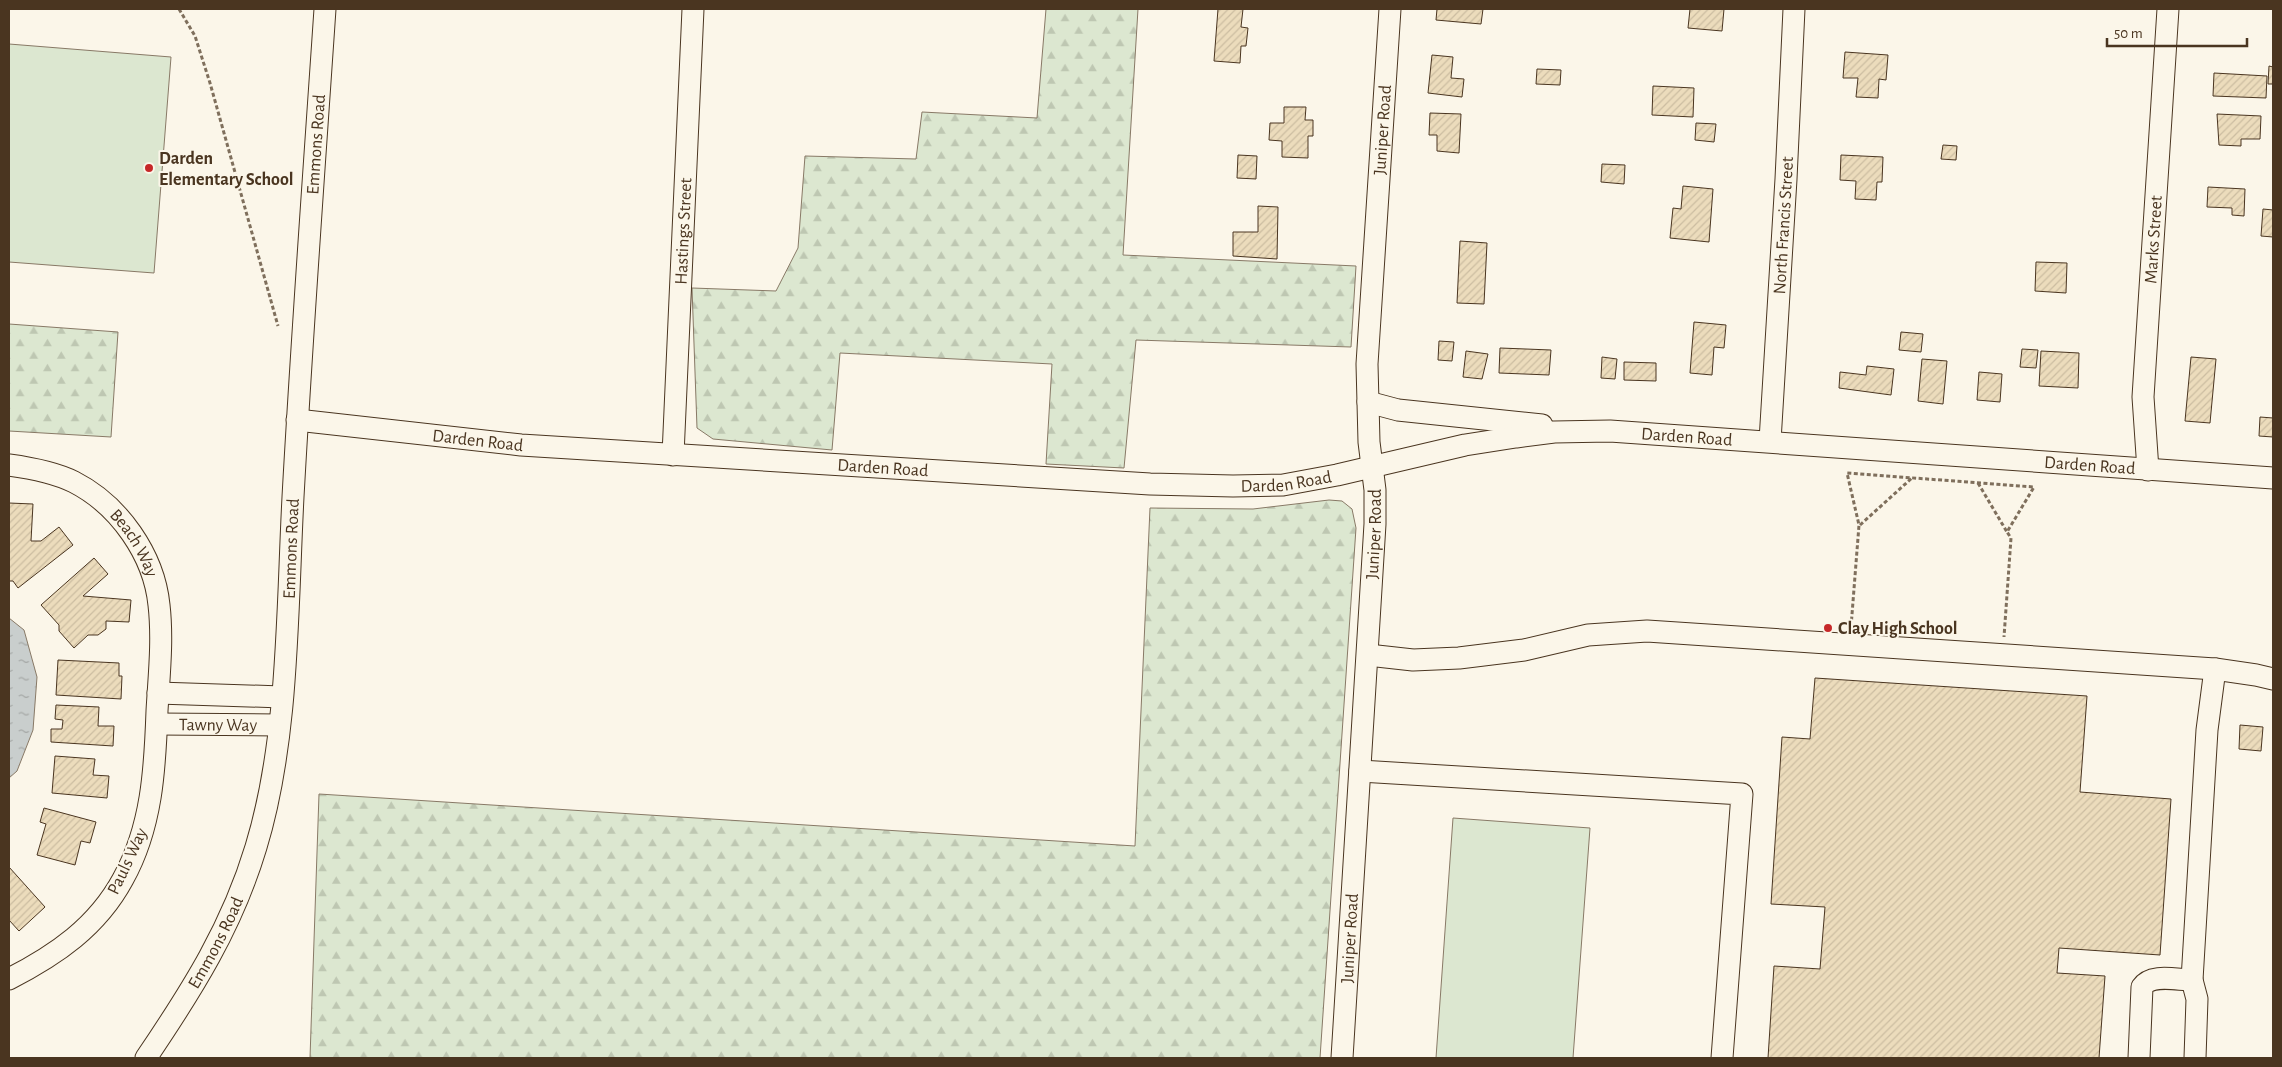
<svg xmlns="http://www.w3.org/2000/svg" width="2282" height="1067" viewBox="0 0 2282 1067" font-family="'Alegreya Sans',sans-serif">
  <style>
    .grass { fill: #dce7d0; stroke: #887966 }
    .forest { fill: url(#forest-firs); stroke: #887966 }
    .water { fill: url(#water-ripples); stroke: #887966 }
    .building { fill: url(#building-hatch); stroke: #4a3520 }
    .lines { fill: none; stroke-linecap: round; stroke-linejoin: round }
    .minor-casing { stroke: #4a3520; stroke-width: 23 }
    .path { stroke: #7f6f5c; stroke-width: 3; stroke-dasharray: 4 2.5; stroke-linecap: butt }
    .minor { stroke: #fbf6e9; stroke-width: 21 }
    .poi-dot { fill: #c62828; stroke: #fbf6e9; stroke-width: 2 }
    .labels { text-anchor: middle; stroke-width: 4; stroke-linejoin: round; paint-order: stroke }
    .street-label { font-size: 18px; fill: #4a3520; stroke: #fbf6e9 }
    .poi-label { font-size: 18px; font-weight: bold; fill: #4a3520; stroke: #fbf6e9; text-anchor: start }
  </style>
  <defs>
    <pattern id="forest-firs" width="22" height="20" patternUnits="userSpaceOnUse" patternTransform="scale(1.25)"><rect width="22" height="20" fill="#dce7d0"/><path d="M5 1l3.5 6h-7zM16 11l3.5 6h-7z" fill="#bec7b2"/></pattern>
    <pattern id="water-ripples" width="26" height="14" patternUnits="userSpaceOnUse" patternTransform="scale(1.25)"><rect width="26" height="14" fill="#c9cecd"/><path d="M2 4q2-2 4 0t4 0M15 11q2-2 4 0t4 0" fill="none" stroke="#a5a8a6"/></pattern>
    <pattern id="building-hatch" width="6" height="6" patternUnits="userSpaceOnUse" patternTransform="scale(1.25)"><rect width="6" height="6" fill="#ecdcbc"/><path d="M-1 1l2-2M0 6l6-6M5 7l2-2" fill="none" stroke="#ccbda1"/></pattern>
  </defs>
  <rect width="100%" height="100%" fill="#fbf6e9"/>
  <g class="grass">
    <path d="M9,44l162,13 -17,216 -145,-11z"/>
    <path d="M1453,818l137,10 -17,230h-137z"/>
  </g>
  <g class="forest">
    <path d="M1046,9h92l-15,246 233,11 -5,81 -215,-7 -12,128 -78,-4 6,-100 -212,-11 -8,97 -119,-11 -16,-11 -5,-140 84,3 22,-43 7,-92 111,3 6,-47 115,6z"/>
    <path d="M9,324l109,8 -7,105 -102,-6z"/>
    <path d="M1329,500l13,1 10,8 4,19 -36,530h-1010l9,-264 816,52 15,-338 103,1z"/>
  </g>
  <path class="water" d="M9,618l15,12 13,47 -4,53 -16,41 -8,7z"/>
  <g class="building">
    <path d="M1218,9h25l-2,18 7,1 -2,18h-5l-1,17 -26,-2z"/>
    <path d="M1437,9h46l-2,15 -45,-4z"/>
    <path d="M1690,9h34l-2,22 -34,-3z"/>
    <path d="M1845,52l43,3 -2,25 -7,-1 -1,19 -22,-1 2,-19h-15z"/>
    <path d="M1432,55l21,2 -2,21 13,1 -2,18 -34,-4z"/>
    <path d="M2269,66l4,1v17h-5z"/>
    <path d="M1537,69l24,1 -1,15 -24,-1z"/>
    <path d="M2214,73l53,3 -1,22 -53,-2z"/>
    <path d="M1653,86l41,2 -1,29 -41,-2z"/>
    <path d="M1284,107h22l-1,13h8v16h-5v22l-26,-1v-16l-13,-1 1,-17h14z"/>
    <path d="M1430,113l31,1 -2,39 -22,-2v-16h-8z"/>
    <path d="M2217,114l44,2 -1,23h-19v7l-22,-1z"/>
    <path d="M1696,123l20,1 -2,18 -19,-2z"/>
    <path d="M1943,145l14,1 -1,14 -15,-1z"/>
    <path d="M1238,155l19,1 -1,23 -19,-1z"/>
    <path d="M1841,155l42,2 -1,25h-5l-1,18 -21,-1 1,-18 -16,-1z"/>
    <path d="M1602,164l23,1 -1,19 -23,-2z"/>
    <path d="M1683,186l30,3 -4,53 -39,-4 3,-30 8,1z"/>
    <path d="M2208,187l37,2 -1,27 -12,-1v-7l-25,-1z"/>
    <path d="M1258,206l20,1 -1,52 -44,-3v-24h25z"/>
    <path d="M2263,209l10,1v27l-12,-1z"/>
    <path d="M1460,241l27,2 -3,61 -27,-1z"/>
    <path d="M2036,262l31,1 -1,30 -31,-2z"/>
    <path d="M1694,322l32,3 -2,23 -10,-1 -2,28 -22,-2z"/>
    <path d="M1901,332l22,2 -2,18 -22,-2z"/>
    <path d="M1439,341l15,1 -2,19 -14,-1z"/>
    <path d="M1500,348l51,2 -2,25 -50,-2z"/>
    <path d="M2022,349l16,1 -2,18 -16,-1z"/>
    <path d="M1466,351l22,3 -6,25 -19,-2z"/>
    <path d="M2041,351l38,2 -1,35 -39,-2z"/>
    <path d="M1602,357l15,2 -2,20 -14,-1z"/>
    <path d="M2191,357l25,2 -6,64 -25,-2z"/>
    <path d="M1922,359l25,2 -4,43 -25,-3z"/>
    <path d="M1624,362l32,1v18l-32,-1z"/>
    <path d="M1867,366l27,3 -3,26 -52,-7 1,-16 26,3z"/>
    <path d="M1979,372l23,2 -2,28 -23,-2z"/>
    <path d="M2260,417l13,1v19l-14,-1z"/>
    <path d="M9,503l24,1 -2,37h10l18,-14 14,18 -55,43 -5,-7h-4z"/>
    <path d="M94,558l14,16 -25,22 48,4 -2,22 -23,-1v8l-8,6h-10l-14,13 -15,-17v-6l-18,-20z"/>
    <path d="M58,660l61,3v13h3l-1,23 -65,-4z"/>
    <path d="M1815,678l272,18 -7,96 91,7 -11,156 -101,-7 -2,25 48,3 -6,82h-331l6,-92 46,3 5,-62 -54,-3 11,-167 28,2z"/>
    <path d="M56,705l43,2 -1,19h16l-1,20 -62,-4v-13h11l1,-9 -8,-1z"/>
    <path d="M2240,725l23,2 -2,24 -22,-2z"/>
    <path d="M55,756l40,3 -2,16 16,1 -2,22 -55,-5z"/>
    <path d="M44,808l52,14 -6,21 -9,-2 -6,24 -38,-10 9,-31 -6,-2z"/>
    <path d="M9,867l36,40 -26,24 -10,-11z"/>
  </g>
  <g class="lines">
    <g class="minor-casing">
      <g id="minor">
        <path d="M1368,402l30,8 144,15"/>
        <path id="s1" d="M297,420l224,25 629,39 83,2 50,-1 54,-10 128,-30 51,-8 38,-5 56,-1 663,47"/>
        <path id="s2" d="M1770,441l16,-262 8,-170"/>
        <path id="s3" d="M673,455l20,-446"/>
        <path id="s4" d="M9,465c22,3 45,7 65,17 45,23 80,73 85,123 4,35 0,71 -2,106 -2,58 -5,116 -34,168 -26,48 -67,76 -114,100"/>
        <path id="s5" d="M2148,470l-5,-73 25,-388"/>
        <path d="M1368,655l45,5 46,-2 65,-8 64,-15 59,-4 568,38 41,6 17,4"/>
        <path d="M158,693l124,4"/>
        <path id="s6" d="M157,724l122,1"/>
        <path d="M1360,771l382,23 -20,264"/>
        <path id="s7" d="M146,1058c46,-68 86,-131 110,-211 33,-108 31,-237 37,-350 9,-163 21,-326 32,-488"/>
        <path id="s8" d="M1342,1058l33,-534v-34l-6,-48 -2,-78 23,-355"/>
        <path d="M2139,1058l3,-71c9,-14 35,-7 50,-7"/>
        <path d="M2195,1058l2,-59 -5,-19 15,-250 8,-61"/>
      </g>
    </g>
    <g class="path">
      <path d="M179,9l16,27 15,47 68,243"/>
      <path d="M1978,483l29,49"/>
      <path d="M1860,525l53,-48"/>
      <path d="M1851,627l8,-102 -12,-52 187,14 -27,45 4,6 -7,99"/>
    </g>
    <use href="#minor" class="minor"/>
  </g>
  <g class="poi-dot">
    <circle cx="149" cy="168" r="5"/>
    <circle cx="1828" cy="628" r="5"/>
  </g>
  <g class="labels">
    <g class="street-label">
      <text dy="6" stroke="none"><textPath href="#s8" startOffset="930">Juniper Road</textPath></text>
      <text dy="6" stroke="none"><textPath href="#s7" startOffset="945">Emmons Road</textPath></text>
      <text dy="6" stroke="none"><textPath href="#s2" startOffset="216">North Francis Street</textPath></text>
      <text dy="6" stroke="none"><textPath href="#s3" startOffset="224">Hastings Street</textPath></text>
      <text dy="6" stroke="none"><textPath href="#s5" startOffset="231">Marks Street</textPath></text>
      <text dy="6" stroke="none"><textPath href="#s1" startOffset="1398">Darden Road</textPath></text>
      <text dy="6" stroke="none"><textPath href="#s1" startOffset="182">Darden Road</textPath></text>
      <text dy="6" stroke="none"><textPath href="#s1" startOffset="1802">Darden Road</textPath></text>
      <text dy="6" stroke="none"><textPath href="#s1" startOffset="588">Darden Road</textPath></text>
      <text dy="6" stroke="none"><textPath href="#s1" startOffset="992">Darden Road</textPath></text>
      <text dy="6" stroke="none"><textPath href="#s8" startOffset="525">Juniper Road</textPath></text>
      <text dy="6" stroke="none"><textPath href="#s4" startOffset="155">Beach Way</textPath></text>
      <text dy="6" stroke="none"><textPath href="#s7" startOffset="540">Emmons Road</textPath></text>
      <text dy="6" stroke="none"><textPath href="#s6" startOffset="61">Tawny Way</textPath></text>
      <text transform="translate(127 861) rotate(-65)" y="6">Pauls Way</text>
      <text dy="6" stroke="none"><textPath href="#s8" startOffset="120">Juniper Road</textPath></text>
      <text dy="6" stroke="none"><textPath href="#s7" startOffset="135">Emmons Road</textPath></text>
    </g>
    <g class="poi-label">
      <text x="159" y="164">Darden<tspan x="159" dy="21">Elementary School</tspan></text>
      <text x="1838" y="634">Clay High School</text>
    </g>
  </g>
  <rect width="2282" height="1067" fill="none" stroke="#4a3520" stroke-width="20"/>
  <path d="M2107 38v8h140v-8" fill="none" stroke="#4a3520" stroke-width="2.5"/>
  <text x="2114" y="38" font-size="15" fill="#4a3520" stroke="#fbf6e9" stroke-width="4" paint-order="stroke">50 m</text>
</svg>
